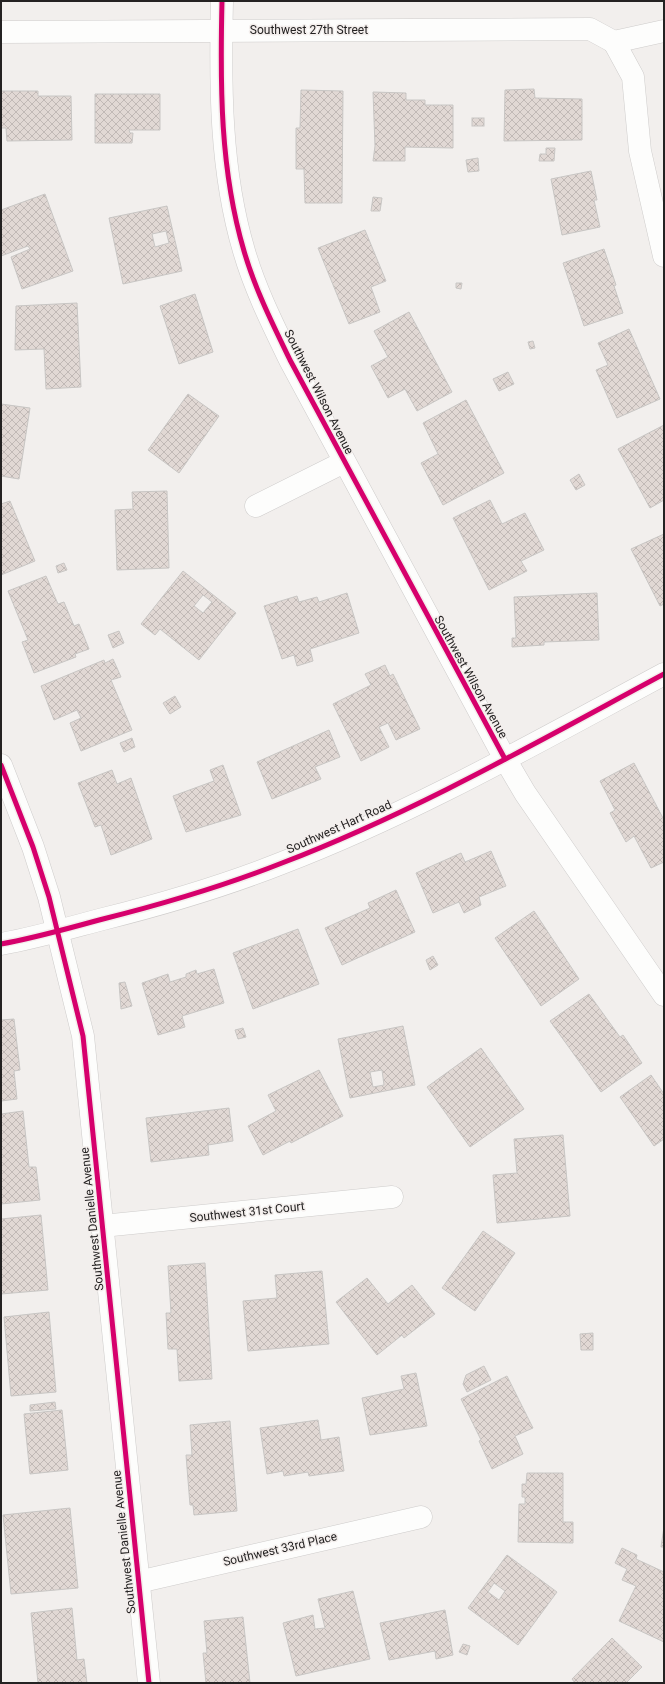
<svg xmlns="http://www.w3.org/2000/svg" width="665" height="1684" viewBox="0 0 665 1684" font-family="Roboto,sans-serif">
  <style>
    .building { fill: url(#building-cross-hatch); stroke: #c8c6c4; fill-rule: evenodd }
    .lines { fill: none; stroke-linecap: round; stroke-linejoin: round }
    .minor-casing { stroke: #cecccb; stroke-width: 23 }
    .tertiary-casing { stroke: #cecccb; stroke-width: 23 }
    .minor { stroke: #fdfdfc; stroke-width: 22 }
    .tertiary { stroke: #fdfdfc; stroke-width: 22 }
    .cycleway-casing { stroke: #f3eeec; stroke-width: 8 }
    .cycleway { stroke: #d6006c; stroke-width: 5 }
    .labels { text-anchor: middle; stroke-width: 3; stroke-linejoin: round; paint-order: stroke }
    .street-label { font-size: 12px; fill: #242222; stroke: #f3eeec }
  </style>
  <defs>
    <pattern id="building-cross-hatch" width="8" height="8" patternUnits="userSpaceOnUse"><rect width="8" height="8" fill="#e1d8d4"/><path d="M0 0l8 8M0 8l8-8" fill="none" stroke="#c1b9b6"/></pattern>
  </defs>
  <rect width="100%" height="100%" fill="#f2efed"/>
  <g class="building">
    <path d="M534,89l1,9 47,1v41l-78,1 1,-51z"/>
    <path d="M301,90l42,1 -1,112h-37l-1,-34h-8v-41h4z"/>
    <path d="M1,91h37v5h33l1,44 -65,1 -1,-13h-5z"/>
    <path d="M373,92l33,1v7h19v5h28v43l-48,-1v14h-32l2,-15z"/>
    <path d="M95,94h65v36h-31l1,3h3l-1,10h-37z"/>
    <rect x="472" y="118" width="12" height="8"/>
    <path d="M546,148h9l-1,13h-15l1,-7h6z"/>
    <path d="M478,158l1,13 -11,1 -2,-12z"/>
    <path d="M591,171l6,29h-3l6,27 -38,8 -11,-56z"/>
    <path d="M45,194l28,77 -51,18 -11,-32 19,-8 -2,-3 -27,10v-46z"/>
    <path d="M373,197l9,1 -2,13h-9z"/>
    <path d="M167,206l15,65 -59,13 -14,-66zM166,231l3,12 -14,4 -3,-13z"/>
    <path d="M365,230l21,51 -15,6 9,25 -31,12 -31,-76z"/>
    <path d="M604,249l12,36 -2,1 9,27 -39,13 -21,-63z"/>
    <path d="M456,283h6l-1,6 -5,-1z"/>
    <path d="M195,294l18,58 -34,12 -19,-58z"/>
    <path d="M77,303l4,84 -35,2 -2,-40 -29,1 1,-44z"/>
    <path d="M409,312l43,80 -35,19 -12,-22 -17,9 -17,-32 17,-9 -14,-26z"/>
    <path d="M629,329l31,70 -43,19 -21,-48 12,-5 -10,-22z"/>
    <path d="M533,341l2,7 -5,1 -2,-7z"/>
    <path d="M508,372l6,12 -15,7 -6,-12z"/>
    <path d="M188,394l31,22 -40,57 -31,-23z"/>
    <path d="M466,400l38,73 -61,32 -22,-42 17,-9 -15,-31z"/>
    <path d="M1,404l29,4 -11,71 -18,-3z"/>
    <path d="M664,425v75l-14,8 -32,-59z"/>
    <path d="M579,474l6,11 -9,5 -6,-10z"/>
    <path d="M167,491l2,77 -52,2 -2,-60 18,-1 -1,-17z"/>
    <path d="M490,500l12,24 23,-11 19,37 -23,11 6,10 -38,19 -36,-72z"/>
    <path d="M10,501l25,60 -34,14v-71z"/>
    <path d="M664,534v70l-4,2 -29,-57z"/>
    <path d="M64,563l3,7 -9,3 -2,-7z"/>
    <path d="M183,571l53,42 -37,47 -39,-31 -5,6 -14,-11zM203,595l9,7 -9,11 -9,-7z"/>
    <path d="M46,576l12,28 6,-2 10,24 5,-2 10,25 -14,5 1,3 -42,16 -12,-31 6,-2 -20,-49z"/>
    <path d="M347,593l12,40 -49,16 3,12 -16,5 -3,-11 -12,4 -18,-53 33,-10 2,6 18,-5 2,5z"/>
    <path d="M597,593l2,47 -55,2v3l-32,2v-9h4l-2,-41z"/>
    <path d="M119,631l5,12 -11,5 -5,-13z"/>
    <path d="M113,659l8,18 -10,3 21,50 -51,21 -11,-28 11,-5 -4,-8 -23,10 -13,-34 63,-26 1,3z"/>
    <path d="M385,665l5,11 3,-2 27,55 -24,11 -8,-17 -9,4 10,20 -28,14 -28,-57 38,-19 -6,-11z"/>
    <path d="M175,696l6,11 -11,7 -7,-11z"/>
    <path d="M329,730l11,27 -25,10 6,12 -49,20 -15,-37z"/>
    <path d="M132,738l3,9 -11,5 -4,-9z"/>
    <path d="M634,763l30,57v42l-13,6 -17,-32 -8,6 -16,-29 5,-3 -15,-29z"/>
    <path d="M223,765l18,50 -55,17 -13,-36 41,-15 -4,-11z"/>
    <path d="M112,770l5,14 14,-6 21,61 -41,16 -10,-30 -6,2 -17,-44z"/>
    <path d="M491,851l15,35 -27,11 2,8 -17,8 -5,-11 -26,11 -17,-40 45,-20 4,9z"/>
    <path d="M396,890l19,42 -73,33 -17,-37 45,-20 -2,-5z"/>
    <path d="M534,911l45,68 -38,27 -46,-68z"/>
    <path d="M298,929l21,55 -66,25 -20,-56z"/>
    <path d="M433,956l5,9 -8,5 -4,-10z"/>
    <path d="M214,969l10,34 -42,13 3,11 -27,8 -16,-52 26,-9 2,8 16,-5v-3l10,-4 1,4z"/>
    <path d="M125,982l7,24 -11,3 -2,-26z"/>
    <path d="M589,994l31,43 3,-2 19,28 -41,29 -51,-71z"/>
    <path d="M14,1019l6,51 -6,1 3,28 -16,2v-81z"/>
    <path d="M403,1026l12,59 -65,13 -12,-59zM382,1070l2,15 -11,2 -3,-15z"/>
    <path d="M243,1028l3,9 -8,2 -3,-9z"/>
    <path d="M481,1048l43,61 -54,38 -43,-60z"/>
    <path d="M319,1070l24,46 -52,27 -1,-2 -27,14 -15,-29 28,-15 -8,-16z"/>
    <path d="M651,1075l13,19v45l-10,7 -34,-49z"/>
    <path d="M229,1108l4,33 -25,4 1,10 -58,7 -5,-44z"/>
    <path d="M23,1111l6,56h7l4,33 -39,4v-90z"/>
    <path d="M563,1135l7,81 -73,7 -4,-48 24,-2 -3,-34z"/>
    <path d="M41,1215l7,75 -47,4v-75z"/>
    <path d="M483,1231l32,22 -40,58 -33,-23z"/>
    <path d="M205,1263l7,116 -33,2 -2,-32h-9l-2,-36h5l-3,-47z"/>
    <path d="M322,1271l7,73 -81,7 -5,-50 34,-3 -2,-23z"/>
    <path d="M367,1278l21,26 24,-19 23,29 -31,24 -2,-3 -25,20 -41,-53z"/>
    <path d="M49,1312l7,80 -45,4 -7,-79z"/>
    <path d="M593,1333v17h-12l-1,-16z"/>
    <path d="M484,1366l7,14 -24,12 -4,-8 3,-9z"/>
    <path d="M416,1373l11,53 -57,9 -8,-37 42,-9 -3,-13z"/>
    <path d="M507,1376l26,52 -18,8 8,18 -31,15 -13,-28 2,-1 -20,-41z"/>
    <path d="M55,1402l1,7 -26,2v-6z"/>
    <path d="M62,1410l6,60 -38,4 -6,-60z"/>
    <path d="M318,1420l3,20 18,-3 5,34 -35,5 -1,-4 -24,4 -1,-5 -16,3 -7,-46z"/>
    <path d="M230,1421l7,90 -43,4 -1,-10h-3l-4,-50h6l-2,-30z"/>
    <path d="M527,1473h36v49h10v21l-55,-1 1,-38h6v-7h-3v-13h4z"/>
    <path d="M70,1508l8,80 -67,6 -8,-79z"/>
    <path d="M664,1527v20h-3z"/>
    <path d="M622,1548l15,7 -1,4 28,13v70l-45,-21 17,-35 -14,-6 5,-11 -12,-6z"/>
    <path d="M507,1555l50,37 -39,53 -50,-37zM494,1583l11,8 -6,9 -11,-8z"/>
    <path d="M353,1591l17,68 -74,17 -13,-53 30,-8 2,14 10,-1 -7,-29z"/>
    <path d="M72,1608l5,52 7,-1 3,24h-49l-7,-70z"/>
    <path d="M445,1610l8,45 -17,4 -1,-8 -46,9 -9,-37z"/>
    <path d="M243,1617l7,66h-44l-3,-30h4l-3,-32z"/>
    <path d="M612,1638l30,29 -16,16h-51l-3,-4z"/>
    <path d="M463,1644l7,2 -3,9 -8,-3z"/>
  </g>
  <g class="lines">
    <g class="minor-casing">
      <g id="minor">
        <path d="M1,32l589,-3 24,13"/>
        <path d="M614,42l19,35 7,74 24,105"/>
        <path d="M614,42l50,-11"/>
        <path d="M256,506l88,-44"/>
        <path d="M505,759l20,34 139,202"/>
        <path d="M1,765l32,82 16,50 34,139 66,647"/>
        <path d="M102,1226l290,-29"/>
        <path d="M138,1582l283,-65"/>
      </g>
    </g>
    <g class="tertiary-casing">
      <g id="tertiary">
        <path d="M222,1c-2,84 -2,169 22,250 11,38 29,74 46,109l215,399"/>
        <path d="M1,944c34,-6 68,-16 102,-25 60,-15 121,-33 179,-56 133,-51 257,-122 382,-189"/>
      </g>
    </g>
    <use href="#minor" class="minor"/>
    <use href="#tertiary" class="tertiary"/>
    <g class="cycleway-casing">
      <g id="cycleway">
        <path d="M222,1c-2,84 -2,169 22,250 11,38 29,74 46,109l215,399"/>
        <path d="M1,765l32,82 16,50 34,139 66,647"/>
        <path d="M1,944c34,-6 68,-16 102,-25 60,-15 121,-33 179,-56 133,-51 257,-122 382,-189"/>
      </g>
    </g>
    <use href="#cycleway" class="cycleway"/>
  </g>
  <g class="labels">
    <g class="street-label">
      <text x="309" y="34">Southwest 27th Street</text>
      <text transform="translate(319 392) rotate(63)" y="4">Southwest Wilson Avenue</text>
      <text transform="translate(471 677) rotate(61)" y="4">Southwest Wilson Avenue</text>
      <text transform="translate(339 827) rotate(-24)" y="4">Southwest Hart Road</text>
      <text transform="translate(247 1212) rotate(-6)" y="4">Southwest 31st Court</text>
      <text transform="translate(92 1219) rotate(-96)" y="4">Southwest Danielle Avenue</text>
      <text transform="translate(124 1542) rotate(-96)" y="4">Southwest Danielle Avenue</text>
      <text transform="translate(280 1549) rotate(-13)" y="4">Southwest 33rd Place</text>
    </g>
  </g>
  <rect width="665" height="1684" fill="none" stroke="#242222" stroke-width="4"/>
</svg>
